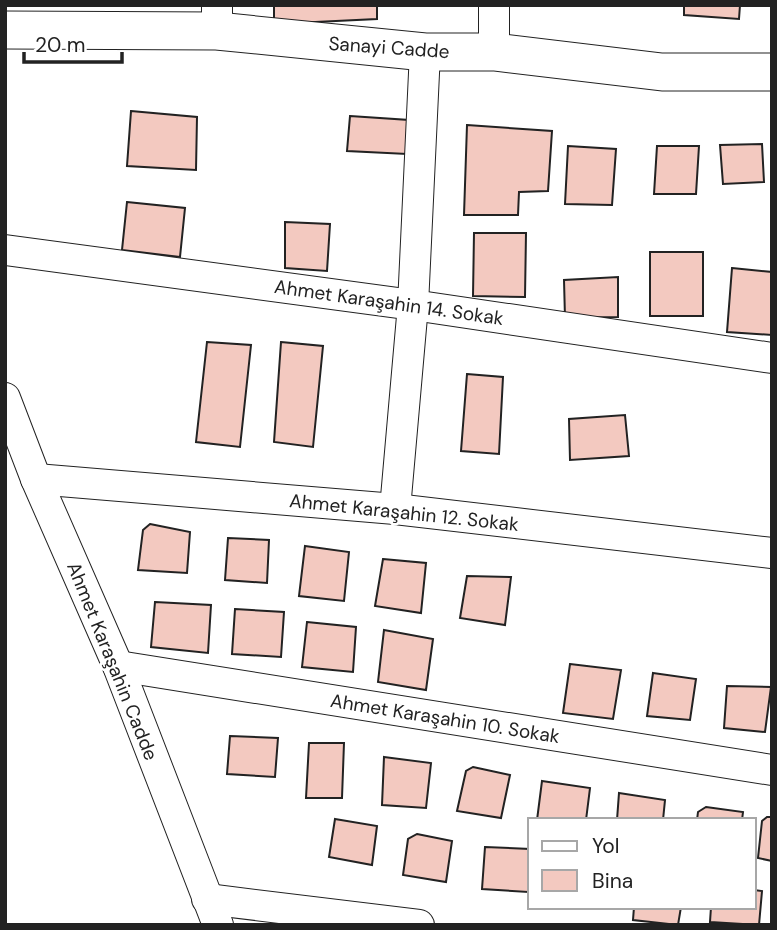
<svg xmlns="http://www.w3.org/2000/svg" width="777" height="930" viewBox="0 0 777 930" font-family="'DM Sans',sans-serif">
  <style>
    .building { fill: #f3c9c0; stroke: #222; stroke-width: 2 }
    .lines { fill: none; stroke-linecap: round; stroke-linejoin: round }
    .minor-casing { stroke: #222; stroke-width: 32 }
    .tertiary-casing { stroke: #222; stroke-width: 39 }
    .minor { stroke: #fff; stroke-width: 30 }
    .tertiary { stroke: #fff; stroke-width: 37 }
    .labels { text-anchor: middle; stroke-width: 5; stroke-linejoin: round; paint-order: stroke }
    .street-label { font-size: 19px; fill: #222; stroke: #fff }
  </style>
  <rect width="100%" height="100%" fill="#fff"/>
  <g class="building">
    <path d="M274,5h103v14l-103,5z"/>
    <path d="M684,5h56l-1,14 -55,-4z"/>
    <path d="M131,111l66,6 -1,53 -69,-4z"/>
    <path d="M350,116l59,4 -2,34 -60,-3z"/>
    <path d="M467,125l85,6 -4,60 -29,1 -1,23h-54z"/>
    <path d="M762,144l2,38 -41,2 -3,-39z"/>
    <path d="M568,146l48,3 -4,56 -47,-1z"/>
    <path d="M657,146h42l-3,48h-42z"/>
    <path d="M127,202l58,6 -5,49 -58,-7z"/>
    <path d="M285,222l45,2 -3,47 -42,-3z"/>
    <path d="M474,233h52l-1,64 -52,-1z"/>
    <rect x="650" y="252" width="53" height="64"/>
    <path d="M732,268l40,4v63l-45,-3z"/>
    <path d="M618,277v40l-53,1 -1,-38z"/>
    <path d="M207,342l44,3 -11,102 -44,-5z"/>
    <path d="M281,342l42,4 -10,101 -39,-5z"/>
    <path d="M467,374l36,3 -4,77 -38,-3z"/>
    <path d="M625,415l4,41 -59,4 -1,-41z"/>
    <path d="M150,524l40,8 -3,41 -49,-3 5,-40z"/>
    <path d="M228,538l41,2 -2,43 -42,-3z"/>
    <path d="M305,546l44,6 -5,49 -45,-5z"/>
    <path d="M383,559l43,4 -5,50 -46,-7z"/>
    <path d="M467,576l44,1 -6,48 -45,-7z"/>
    <path d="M155,602l56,3 -3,48 -57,-6z"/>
    <path d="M235,609l49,3 -3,45 -49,-3z"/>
    <path d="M307,622l49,5 -3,45 -51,-5z"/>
    <path d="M384,630l49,9 -7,51 -48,-8z"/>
    <path d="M570,664l51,6 -8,49 -50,-6z"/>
    <path d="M653,673l43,6 -6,41 -43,-4z"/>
    <path d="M727,686l44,1 -6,45 -41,-4z"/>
    <path d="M230,736l48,2 -3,39 -48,-3z"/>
    <path d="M309,743h35l-2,55h-36z"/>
    <path d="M384,757l47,6 -5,45 -44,-3z"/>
    <path d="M473,767l37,8 -9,43 -44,-7 9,-40z"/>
    <path d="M542,781l48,7 -4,32h-49z"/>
    <path d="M619,793l46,7 -2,20h-46z"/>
    <path d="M706,807l37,5 -1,8h-45l1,-8z"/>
    <path d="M767,817h5v44l-14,-3 4,-37z"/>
    <path d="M335,819l42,7 -5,39 -43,-8z"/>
    <path d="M417,834l35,7 -6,41 -43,-7 5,-36z"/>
    <path d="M485,847l45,2 -2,43 -46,-3z"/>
    <path d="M754,890l8,1 -3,34 -49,-3 1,-15h43z"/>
    <path d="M634,907h47l-3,18 -45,-5z"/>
  </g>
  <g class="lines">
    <g class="minor-casing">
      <g id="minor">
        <path d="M217,5v26"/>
        <path d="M494,5v47"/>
        <path d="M5,250l408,55 359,53"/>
        <path d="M5,398l31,81 82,187 100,259"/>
        <path d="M36,479l359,30 377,44"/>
        <path d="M395,509l18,-204 12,-253"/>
        <path d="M118,666l654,104"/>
        <path d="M207,899l212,26"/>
      </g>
    </g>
    <g class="tertiary-casing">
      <path id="tertiary" d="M5,30l212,1 208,21h69l168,20h110"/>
    </g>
    <use href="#minor" class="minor"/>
    <use href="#tertiary" class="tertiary"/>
  </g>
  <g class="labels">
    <g class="street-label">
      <text transform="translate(389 47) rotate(4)" y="7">Sanayi Cadde</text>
      <text transform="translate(389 302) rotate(8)" y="7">Ahmet Karaşahin 14. Sokak</text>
      <text transform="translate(404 512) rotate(6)" y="7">Ahmet Karaşahin 12. Sokak</text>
      <text transform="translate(113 661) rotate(68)" y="7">Ahmet Karaşahin Cadde</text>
      <text transform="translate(445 718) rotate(9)" y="7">Ahmet Karaşahin 10. Sokak</text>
    </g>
  </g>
  <rect width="777" height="930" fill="none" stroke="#222222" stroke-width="14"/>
  <rect x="528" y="818" width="228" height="91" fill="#ffffff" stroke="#a7a7a7" stroke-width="2"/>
  <rect x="542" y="841" width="35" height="10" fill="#ffffff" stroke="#a7a7a7" stroke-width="2"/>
  <text x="592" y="853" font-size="21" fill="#222222">Yol</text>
  <rect x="542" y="870" width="35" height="21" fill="#f3c9c0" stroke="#a7a7a7" stroke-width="2"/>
  <text x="592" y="888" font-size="21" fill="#222222">Bina</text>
  <path d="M24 52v10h98v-10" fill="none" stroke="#222222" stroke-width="3.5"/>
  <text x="35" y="52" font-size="21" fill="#222222" stroke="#ffffff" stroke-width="5" paint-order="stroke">20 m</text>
</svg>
